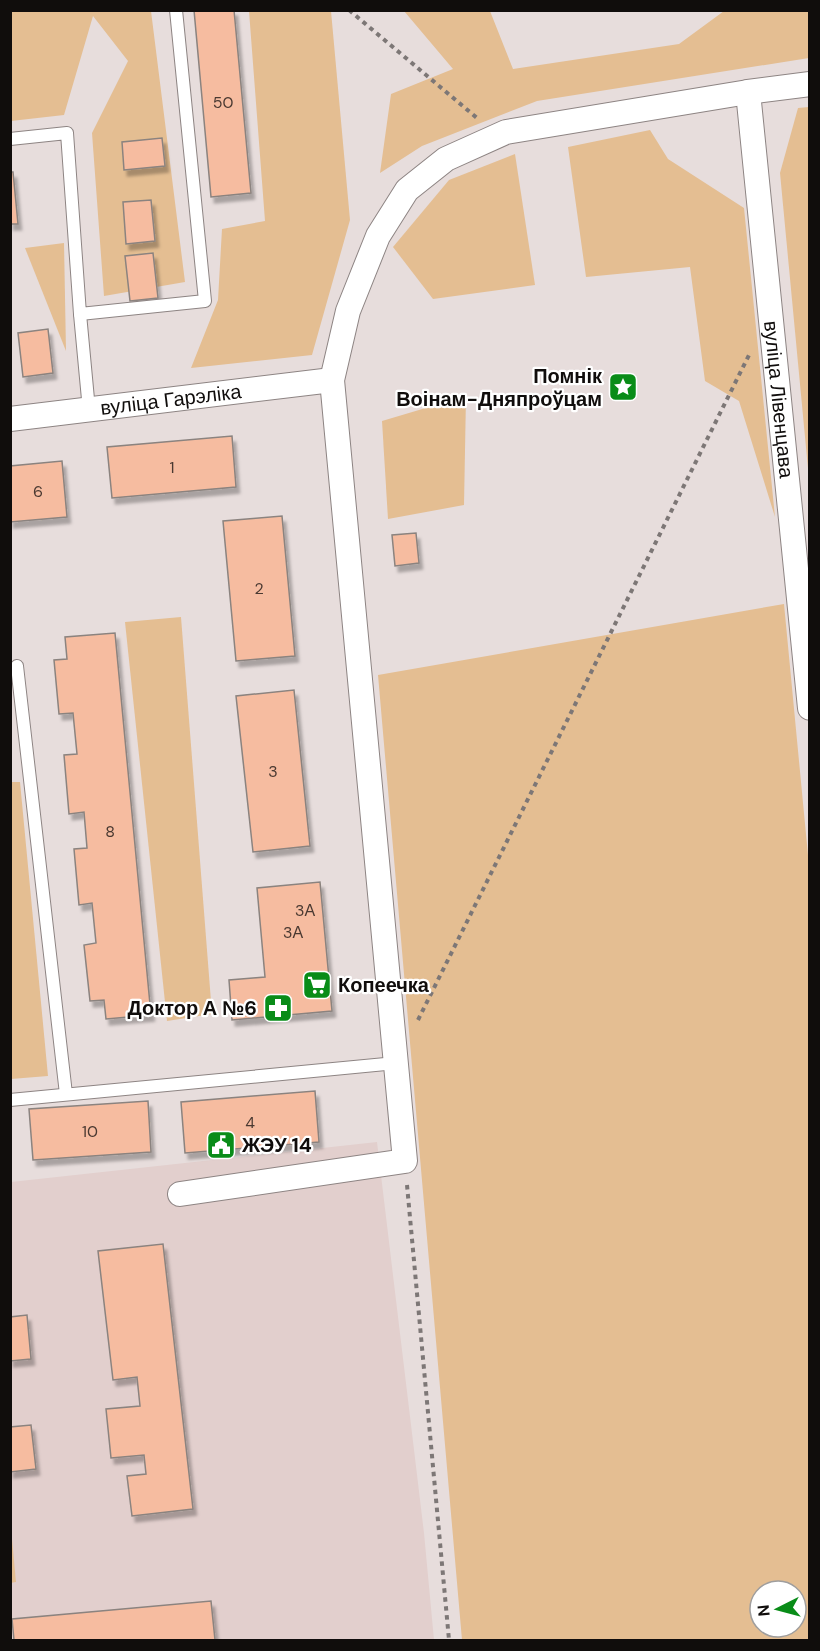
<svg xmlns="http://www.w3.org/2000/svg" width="820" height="1651" viewBox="0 0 820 1651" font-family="'DM Sans',sans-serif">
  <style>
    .built { fill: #e2cfcd }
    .green { fill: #e4be92; fill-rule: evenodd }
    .building { fill: #f6bca0; stroke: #8b837f; stroke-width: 1.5; filter: url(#shadow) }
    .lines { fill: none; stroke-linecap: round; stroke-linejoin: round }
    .service-casing { stroke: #8d8483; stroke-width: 14 }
    .minor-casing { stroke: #8d8483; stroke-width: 26 }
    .path { stroke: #7d7776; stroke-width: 4; stroke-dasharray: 4.5 4.5; stroke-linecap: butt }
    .service { stroke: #fff; stroke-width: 12 }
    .minor { stroke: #fff; stroke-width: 24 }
    .labels { text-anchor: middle; stroke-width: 4.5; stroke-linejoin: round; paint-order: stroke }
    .number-label { font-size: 16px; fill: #4a3931 }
    .poi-label { font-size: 20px; font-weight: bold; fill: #100d0c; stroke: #fff; text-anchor: end }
    .street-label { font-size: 20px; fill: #100d0c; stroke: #fff }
  </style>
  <defs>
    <filter id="shadow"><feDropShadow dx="3.5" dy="6" stdDeviation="1.5" flood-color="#0004"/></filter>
  </defs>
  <rect width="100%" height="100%" fill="#e7dddc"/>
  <path class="built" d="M377,1142l47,391 10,107h-423l-1,-57 6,-1 -6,-54 1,-346z"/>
  <g class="green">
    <path d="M10,11h141l34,271 -81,14 -12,-163 36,-72 -35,-45 -29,99 -53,6z"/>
    <path d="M249,11h82l19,209 -38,135 -121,13 27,-68 4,-71 43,-8z"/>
    <path d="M404,11h86l23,58 166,-25 45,-33h85v47l-272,43 -115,45 -42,27 11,-79 62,-25z"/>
    <path d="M809,107h1l-1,372 -29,-306 18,-65z"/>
    <path d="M650,130l18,29 76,49 31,309 -36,-116 -34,-20 -15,-114 -104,10 -18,-130z"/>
    <path d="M515,154l20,131 -102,14 -40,-52 56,-67z"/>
    <path d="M64,243l2,108 -41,-103z"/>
    <path d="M466,396l-2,109 -76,14 -6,-98z"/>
    <path d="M784,604l26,272 -1,764h-347l-84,-965zM760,1591h36v36h-36z"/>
    <path d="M181,617l31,397 -45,7 -42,-399z"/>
    <path d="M10,782h10l28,294 -37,3z"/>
    <path d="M11,1528l5,54 -5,1h-1z"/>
  </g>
  <g class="building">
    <path d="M194,10h40l17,183 -40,4z"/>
    <path d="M162,138l3,28 -41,4 -2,-28z"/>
    <path d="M10,172h3l5,52h-8z"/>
    <path d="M151,200l4,41 -29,3 -3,-42z"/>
    <path d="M153,253l5,45 -28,3 -5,-45z"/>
    <path d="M48,329l5,44 -30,4 -5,-44z"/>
    <path d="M232,436l4,51 -124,11 -5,-51z"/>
    <path d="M62,461l5,56 -57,5v-56z"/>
    <path d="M282,516l13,140 -59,5 -13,-140z"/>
    <path d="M416,533l3,30 -24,3 -3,-31z"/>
    <path d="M115,633l36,382 -45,4 -2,-19 -14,1 -6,-56 12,-2 -4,-40 -13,2 -5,-56 13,-1 -3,-36 -15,2 -5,-59 13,-1 -4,-41 -14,1 -5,-54 13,-1 -2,-22z"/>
    <path d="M294,690l16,156 -57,6 -17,-156z"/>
    <path d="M320,882l12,129 -100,9 -3,-40 36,-3 -8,-89z"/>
    <path d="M315,1091l4,51 -134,11 -4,-51z"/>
    <path d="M148,1101l3,51 -118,8 -4,-51z"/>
    <path d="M163,1244l30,265 -61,7 -5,-40 19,-2 -2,-19 -33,3 -5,-49 34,-3 -3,-29 -24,3 -15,-129z"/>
    <path d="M27,1315l4,44 -21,2v-44z"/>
    <path d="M31,1425l5,44 -26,3v-45z"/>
    <path d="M211,1601l4,39h-201l-2,-21z"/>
  </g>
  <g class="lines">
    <g class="service-casing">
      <g id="service">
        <path d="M10,139l57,-6 13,181 125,-13 -29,-291"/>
        <path d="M80,314l9,96"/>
        <path d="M17,666l49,428"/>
        <path d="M10,1100l386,-37"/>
      </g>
    </g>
    <g class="minor-casing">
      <g id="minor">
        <path id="s1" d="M748,92l62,616"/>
        <path id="s2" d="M10,419l322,-39"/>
        <path d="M180,1194l225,-33 -73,-781 16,-69 30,-75 29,-46 39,-31 60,-27 242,-40 62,-8"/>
      </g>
    </g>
    <g class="path">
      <path d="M349,10l128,108"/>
      <path d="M418,1020l331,-665"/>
      <path d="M407,1185l42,455"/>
    </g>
    <use href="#service" class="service"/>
    <use href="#minor" class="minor"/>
  </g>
  <defs>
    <g id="sight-square" transform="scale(1.5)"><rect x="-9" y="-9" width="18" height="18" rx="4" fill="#098c18" stroke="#fff"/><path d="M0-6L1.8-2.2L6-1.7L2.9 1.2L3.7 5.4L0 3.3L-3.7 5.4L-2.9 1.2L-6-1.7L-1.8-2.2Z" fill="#fff"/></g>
    <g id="supermarket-square" transform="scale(1.5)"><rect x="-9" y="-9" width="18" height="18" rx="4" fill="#098c18" stroke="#fff"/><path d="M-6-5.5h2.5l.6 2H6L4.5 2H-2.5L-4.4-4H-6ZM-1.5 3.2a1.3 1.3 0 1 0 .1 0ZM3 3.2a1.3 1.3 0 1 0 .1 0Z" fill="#fff"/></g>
    <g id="pharmacy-square" transform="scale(1.5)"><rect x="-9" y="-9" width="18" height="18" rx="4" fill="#098c18" stroke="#fff"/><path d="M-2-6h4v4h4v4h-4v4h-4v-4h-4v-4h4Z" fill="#fff"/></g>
    <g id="civic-square" transform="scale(1.5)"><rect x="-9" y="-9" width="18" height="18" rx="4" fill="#098c18" stroke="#fff"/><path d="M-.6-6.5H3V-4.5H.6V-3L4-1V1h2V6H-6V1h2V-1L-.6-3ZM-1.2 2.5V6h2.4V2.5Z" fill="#fff"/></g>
  </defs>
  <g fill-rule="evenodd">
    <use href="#sight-square" x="623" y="387"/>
    <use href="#supermarket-square" x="317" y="985"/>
    <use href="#pharmacy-square" x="278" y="1008"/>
    <use href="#civic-square" x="221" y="1145"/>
  </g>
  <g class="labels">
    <g class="number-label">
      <text x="223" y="108">50</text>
      <text x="172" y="473">1</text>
      <text x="38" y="497">6</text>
      <text x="259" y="594">2</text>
      <text x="273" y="777">3</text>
      <text x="110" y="837">8</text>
      <text x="305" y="916">3А</text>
      <text x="293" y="938">3А</text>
      <text x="250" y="1128">4</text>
      <text x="90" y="1137">10</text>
    </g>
    <g class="poi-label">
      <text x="602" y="383">Помнік<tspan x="602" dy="23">Воінам-Дняпроўцам</tspan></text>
      <text x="338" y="992" text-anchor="start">Копеечка</text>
      <text x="257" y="1015">Доктор А №6</text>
      <text x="242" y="1152" text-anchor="start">ЖЭУ 14</text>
    </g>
    <g class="street-label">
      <text dy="7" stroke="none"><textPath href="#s2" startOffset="162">вуліца Гарэліка</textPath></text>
      <text dy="7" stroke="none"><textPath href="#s1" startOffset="309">вуліца Лівенцава</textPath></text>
    </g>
  </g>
  <rect width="820" height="1651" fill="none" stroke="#100d0c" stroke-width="24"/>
  <g transform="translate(778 1609) rotate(264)"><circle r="28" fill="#ffffff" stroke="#9f9e9e" stroke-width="1.5"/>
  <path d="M0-4.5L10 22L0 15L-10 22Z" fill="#098c18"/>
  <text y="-9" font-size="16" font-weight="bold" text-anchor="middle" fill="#100d0c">N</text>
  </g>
</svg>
